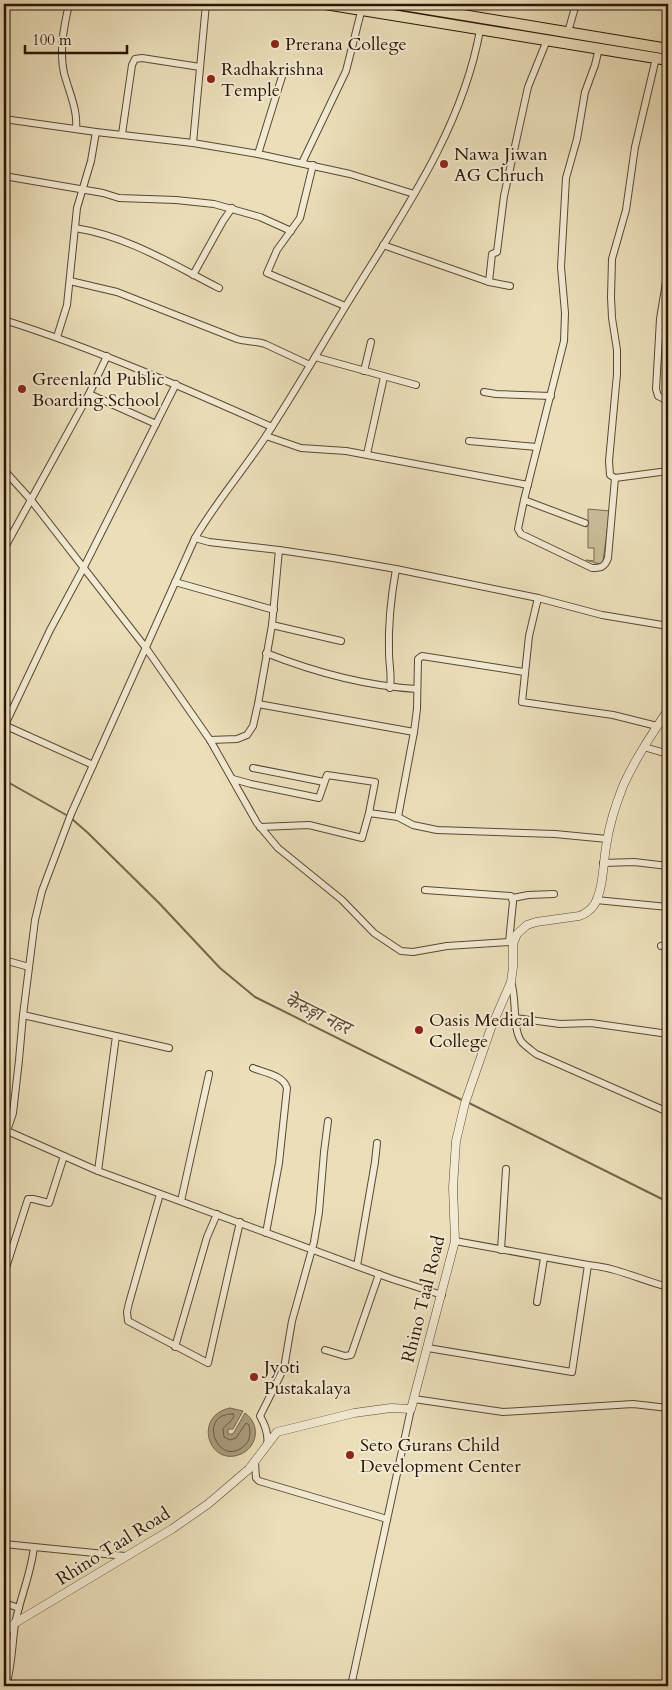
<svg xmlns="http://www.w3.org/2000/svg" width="672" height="1690" viewBox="0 0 672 1690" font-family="Cardo,'Noto Serif Devanagari',serif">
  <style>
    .green { fill: #cabd9b; stroke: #7a6950 }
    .water { fill: #a99a7c; stroke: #76654c }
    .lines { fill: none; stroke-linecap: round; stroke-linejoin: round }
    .shore { stroke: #6a5840; stroke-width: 1 }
    .stream { stroke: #76654c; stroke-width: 2 }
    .minor-casing { stroke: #5a4832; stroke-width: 8 }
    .tertiary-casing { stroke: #5a4832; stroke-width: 9 }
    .trunk-casing { stroke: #2a1504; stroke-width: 12 }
    .minor { stroke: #f2ead2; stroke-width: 6 }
    .tertiary { stroke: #f2ead2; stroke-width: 8 }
    .trunk { stroke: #ebdfba; stroke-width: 10 }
    .poi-dot { fill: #8f2418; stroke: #f2ead2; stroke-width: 2 }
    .labels { text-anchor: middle; stroke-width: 4; stroke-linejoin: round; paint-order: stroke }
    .poi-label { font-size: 18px; fill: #2a1504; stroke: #f2ead2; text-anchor: start }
    .street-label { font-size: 18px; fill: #2a1504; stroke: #f2ead2 }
    .water-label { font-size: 19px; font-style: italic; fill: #5d4a34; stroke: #f2ead2 }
  </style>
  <rect width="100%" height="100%" fill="#ebdfba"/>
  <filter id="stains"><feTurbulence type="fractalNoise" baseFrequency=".004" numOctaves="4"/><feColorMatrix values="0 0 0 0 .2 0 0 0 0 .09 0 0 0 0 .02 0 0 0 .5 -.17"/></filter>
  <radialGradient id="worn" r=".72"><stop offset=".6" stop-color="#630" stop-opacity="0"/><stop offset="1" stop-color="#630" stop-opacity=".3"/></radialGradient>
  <path class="green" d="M588,509l22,2 -7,50 -3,3 -14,-4 8,1v-13h-6z"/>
  <path class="water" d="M230,1408l13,3 -10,18h-5v5h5l12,-21c7,5 12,14 10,24 -2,8 -7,14 -14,17 -32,14 -49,-38 -11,-46z"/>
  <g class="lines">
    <path class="shore" d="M233,1414l1,2c-3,7 -8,8 -11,13l1,8 6,3 6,-2 10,-15 3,2c2,8 1,16 -5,21 -26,23 -48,-33 -11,-32z"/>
    <g class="stream">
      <path d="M4,780l64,36"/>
      <path d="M72,819l16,14 71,70 61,65 35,29 207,103"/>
      <path d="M467,1102l201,100"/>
    </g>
    <g class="minor-casing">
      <g id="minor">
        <path d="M69,4c-5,22 -10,47 -5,69 5,19 14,37 12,56"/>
        <path d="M568,32l8,-28"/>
        <path d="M599,48l-4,17 -10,27 -8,47 -11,39 -5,89 4,46 -1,28 -40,159 -6,29 3,5 71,34c9,0 13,-1 16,-10l7,-80 -5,-3 -1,-14 8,-87v-24l-5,-32 -1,-21 1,-38 14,-49 9,-63 21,-89"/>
        <path d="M4,119l92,13 97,11 65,11 92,20 64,20"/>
        <path d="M122,134l10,-69 3,-6 7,-1 58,9"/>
        <path d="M193,143l13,-139"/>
        <path d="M258,154l26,-84"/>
        <path d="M302,163l44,-92 17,-67"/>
        <path d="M313,165l-13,53 -23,32 -10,23 78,33"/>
        <path d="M4,176l99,17 16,5 57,2 38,4 46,13 31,14"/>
        <path d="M75,228c52,8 97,36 144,60"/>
        <path d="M383,245l106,37 21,4"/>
        <path d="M668,270l-8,49 -4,70 2,7 10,5"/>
        <path d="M193,275l30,-54 9,-13"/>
        <path d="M70,281l47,11 120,47c9,3 19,2 28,5l45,21"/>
        <path d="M489,282l3,-28 5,-2 7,-56 24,-109 19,-47"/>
        <path d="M4,320c92,29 180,68 268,107"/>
        <path d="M57,337l10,-32 10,-97 14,-47 5,-29"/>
        <path d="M315,357l101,28"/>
        <path d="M364,371l7,-29"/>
        <path d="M484,392l12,2 55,2"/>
        <path d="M89,394l67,30"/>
        <path d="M266,436l35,12 45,3 182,34"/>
        <path d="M469,441l68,6"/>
        <path d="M367,454l17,-77"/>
        <path d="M4,470l27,30 115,148 64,92 47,83 21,25 64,52 32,33 27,18 12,1 34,-6 62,-4 4,2"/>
        <path d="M615,478l53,-7"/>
        <path d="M524,500l61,23"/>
        <path d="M195,538l14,4 70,8 -7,75 -14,79 -5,22 -6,9 -10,4 -27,1"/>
        <path d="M4,549l85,-155 18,-38"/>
        <path d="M279,550l54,8 63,11 142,29 64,17 66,11"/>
        <path d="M175,582l99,28"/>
        <path d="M538,598l-9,38 -7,66 91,13 44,11"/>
        <path d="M272,625l69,16"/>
        <path d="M266,653c48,19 99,33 151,36"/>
        <path d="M524,672l-102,-16 -4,3 -1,50 -3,23 -16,85 15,8 24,5 118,4 52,5"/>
        <path d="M390,688c2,-13 -1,-23 -1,-36 -1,-28 2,-55 7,-83"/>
        <path d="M258,704l156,28"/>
        <path d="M4,725l89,40"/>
        <path d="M4,727l46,-97 34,-63 92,-183"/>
        <path d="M644,747l24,7"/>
        <path d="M253,768l71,14"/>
        <path d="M233,779l18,5 68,14 8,-23 48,7 -6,31"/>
        <path d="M260,827l49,-2 53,13 7,-25 29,4"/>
        <path d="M603,863l31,-1 34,4"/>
        <path d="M425,890l86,6 2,6 -4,40"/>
        <path d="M513,898l15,-3 26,-1"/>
        <path d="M596,900l72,7"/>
        <path d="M661,946l7,-1"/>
        <path d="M4,960l25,7"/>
        <path d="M511,982c6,16 1,45 10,59 3,4 10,9 15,13l132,58"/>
        <path d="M23,1015l93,21 -18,135"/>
        <path d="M515,1018l45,6 31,-1 77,11"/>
        <path d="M116,1036l53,12"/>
        <path d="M253,1068c12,5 30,7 34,20l-8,75 -13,70"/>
        <path d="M5,1130l93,41 294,108 50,16"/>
        <path d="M7,1131l6,-18 6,-53 4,-45 12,-95 7,-29 29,-77 124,-276c21,-36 48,-67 71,-102 31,-47 59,-97 89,-145 50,-81 108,-165 125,-261"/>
        <path d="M160,1194l-31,109 -2,9 1,9 80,42 32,-141"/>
        <path d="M181,1201l28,-127"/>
        <path d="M501,1250l5,-81"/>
        <path d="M588,1265c27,2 53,15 80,22"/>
        <path d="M357,1266l18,-104 2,-19"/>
        <path d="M4,1274l24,-75h5l16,4 15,-47"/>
        <path d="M537,1302l7,-44"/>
        <path d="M175,1347l32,-110 10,-23"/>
        <path d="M428,1348l144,24 16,-107 -133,-24"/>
        <path d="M325,1350l20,6 6,-1 28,-81"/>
        <path d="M414,1399l89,13 130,-8 35,4"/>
        <path d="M267,1445c2,-11 -2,-20 -7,-29l24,-48 8,-47 22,-79 5,-30 5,-60 4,-31"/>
        <path d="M255,1462l1,16 3,3 128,38"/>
        <path d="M4,1544l121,12"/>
        <path d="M4,1603l15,5"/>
        <path d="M6,1686c6,-20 6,-41 9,-62 5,-26 16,-50 19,-77"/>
        <path d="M351,1686l60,-277"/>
      </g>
    </g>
    <g class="tertiary-casing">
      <path id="tertiary" d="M4,1633l11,-10 157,-94 36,-25 41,-35 28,-37 77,-19 37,-5 20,1 44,-168 -2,-54 3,-46 9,-38 26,-75 20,-46 2,-15v-23l4,-10 10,-9 9,-3 43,-6c6,-2 11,-5 15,-11 10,-16 9,-45 13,-64 3,-19 9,-37 16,-55 12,-27 29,-52 45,-76"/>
    </g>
    <g class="trunk-casing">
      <g id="trunk">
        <path d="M325,4l343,56"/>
        <path d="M397,4l271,45"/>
      </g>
    </g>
    <use href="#minor" class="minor"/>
    <use href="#tertiary" class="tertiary"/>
    <use href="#trunk" class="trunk"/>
  </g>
  <g class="poi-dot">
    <circle cx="275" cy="44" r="5"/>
    <circle cx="211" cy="79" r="5"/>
    <circle cx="444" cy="164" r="5"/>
    <circle cx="22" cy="389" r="5"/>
    <circle cx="419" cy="1030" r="5"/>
    <circle cx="254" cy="1377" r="5"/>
    <circle cx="350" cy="1455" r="5"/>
  </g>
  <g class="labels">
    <g class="poi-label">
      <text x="285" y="50">Prerana College</text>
      <text x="221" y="75">Radhakrishna<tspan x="221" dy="21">Temple</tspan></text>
      <text x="454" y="160">Nawa Jiwan<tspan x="454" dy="21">AG Chruch</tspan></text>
      <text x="32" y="385">Greenland Public<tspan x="32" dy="21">Boarding School</tspan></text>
      <text x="429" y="1026">Oasis Medical<tspan x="429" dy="21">College</tspan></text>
      <text x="264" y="1373">Jyoti<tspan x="264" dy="21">Pustakalaya</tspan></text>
      <text x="360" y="1451">Seto Gurans Child<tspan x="360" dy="21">Development Center</tspan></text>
    </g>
    <g class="street-label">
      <text transform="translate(423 1299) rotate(-76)" y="6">Rhino Taal Road</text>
      <text transform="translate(113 1546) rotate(-32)" y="6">Rhino Taal Road</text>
    </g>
    <g class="water-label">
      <text transform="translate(318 1013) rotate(26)" y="7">केेरुङ्गा नहर</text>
    </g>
  </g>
  <rect width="672" height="1690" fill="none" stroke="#ebdfba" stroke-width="20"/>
  <rect x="5" y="5" width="662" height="1680" fill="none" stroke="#2a1504" stroke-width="2.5"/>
  <rect x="10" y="10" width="652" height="1670" fill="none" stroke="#2a1504"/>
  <path d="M25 45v8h102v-8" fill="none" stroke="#2a1504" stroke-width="2.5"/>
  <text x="32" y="45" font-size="15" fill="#2a1504" stroke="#f2ead2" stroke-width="4" paint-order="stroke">100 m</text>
  <rect width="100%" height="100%" filter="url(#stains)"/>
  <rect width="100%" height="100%" fill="url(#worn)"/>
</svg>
